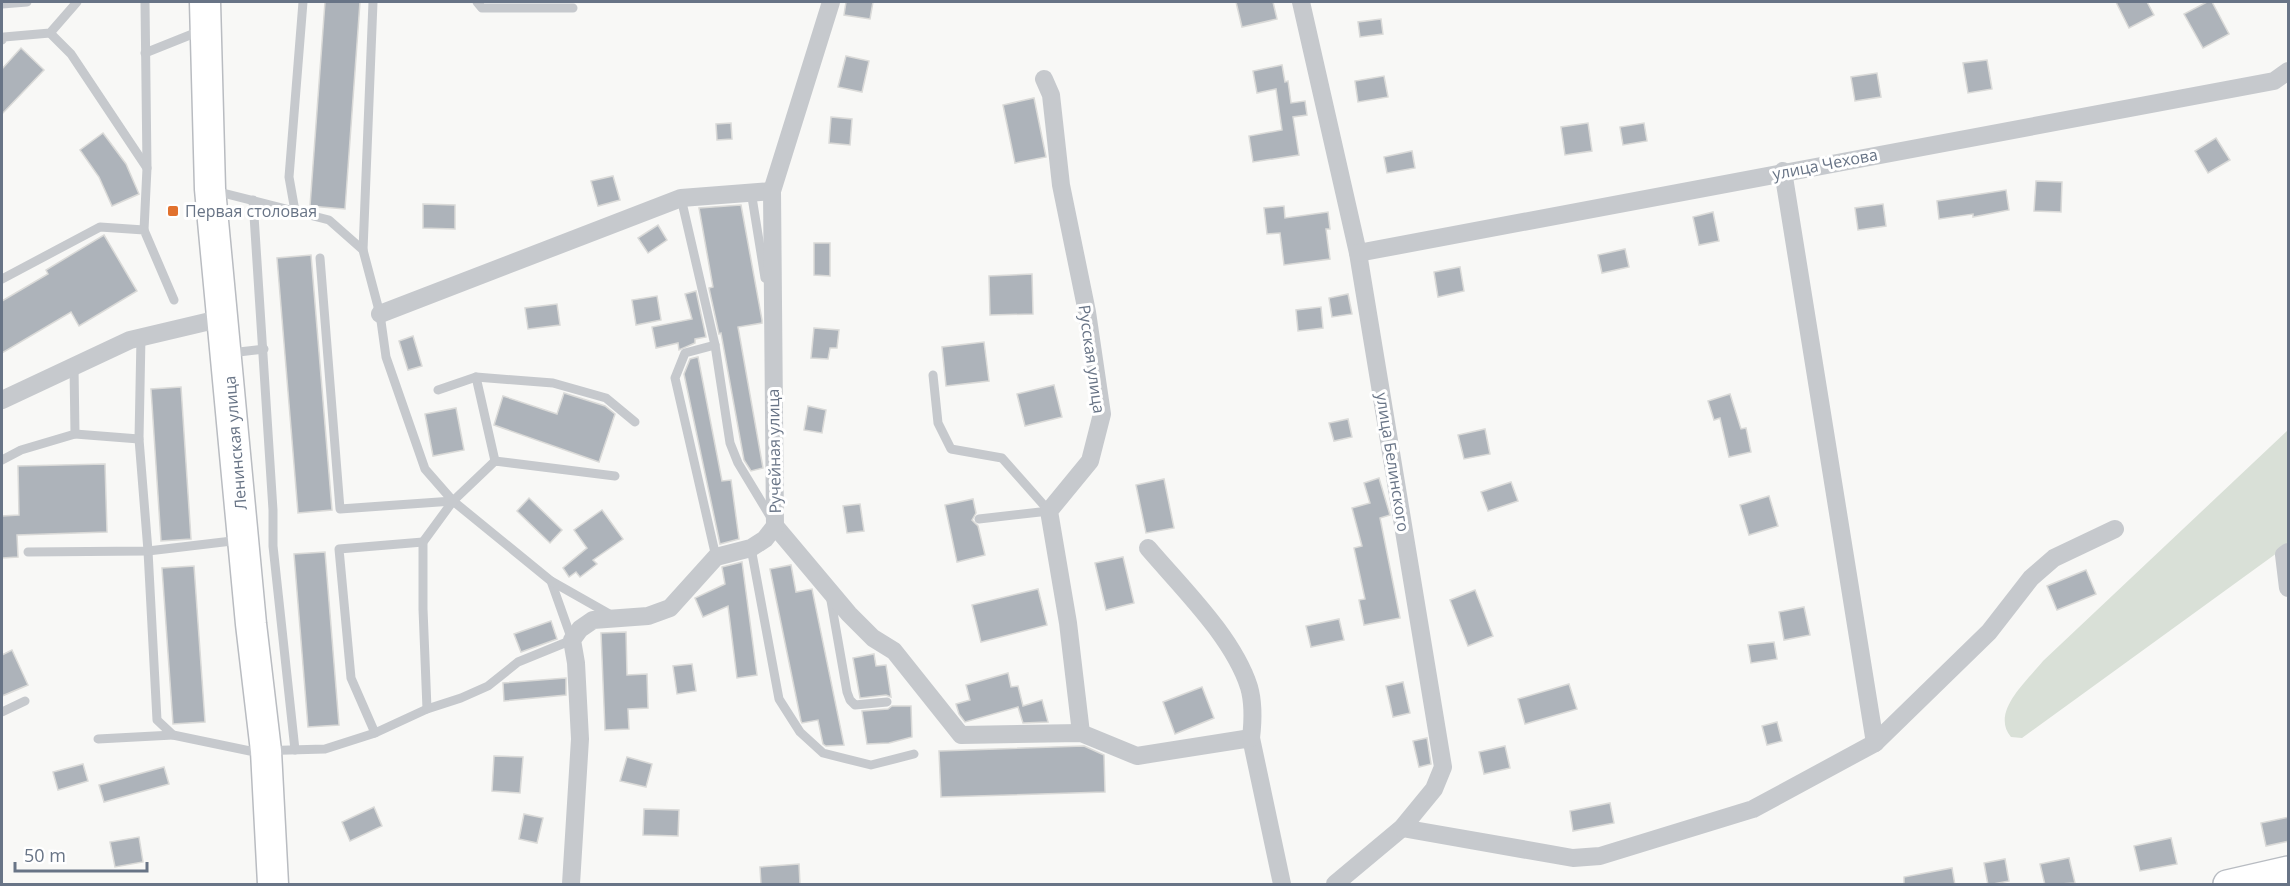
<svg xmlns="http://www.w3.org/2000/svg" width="2290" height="886" viewBox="0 0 2290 886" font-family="'Open Sans',sans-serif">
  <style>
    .green { fill: #d9e0d7 }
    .building { fill: #adb3ba; stroke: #dadad8; stroke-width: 1.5 }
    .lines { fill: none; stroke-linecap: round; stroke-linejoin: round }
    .secondary-casing { stroke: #b8bcc2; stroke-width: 30 }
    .primary-casing { stroke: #b9bcc1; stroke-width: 33 }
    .lane { stroke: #c6c9cd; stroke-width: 9 }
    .street { stroke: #c6c9cd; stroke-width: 18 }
    .secondary { stroke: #fff; stroke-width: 27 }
    .primary { stroke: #fff; stroke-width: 30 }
    .poi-dot { fill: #e1712d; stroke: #fff; stroke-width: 2 }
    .labels { text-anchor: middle; stroke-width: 6; stroke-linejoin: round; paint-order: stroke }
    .street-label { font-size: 16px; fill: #687486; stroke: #fff }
    .poi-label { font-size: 16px; fill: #687486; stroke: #fff; text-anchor: start }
  </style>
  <rect width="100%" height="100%" fill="#f8f8f6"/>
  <path class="green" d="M2288,430v115l-266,193 -11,-1c-21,-25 16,-56 32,-76z"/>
  <g class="building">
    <path d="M325,2h35l-15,207 -35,-3z"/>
    <path d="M846,2h27l-3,17 -26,-4z"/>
    <path d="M1236,2h37l4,17 -35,8z"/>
    <path d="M2116,2h31l7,13 -25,13z"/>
    <path d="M2207,2h5l17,32 -26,14 -19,-34z"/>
    <path d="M1381,19l2,15 -23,3 -2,-15z"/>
    <path d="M21,48l23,22 -42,44v-45z"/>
    <path d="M846,56l23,5 -7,31 -24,-5z"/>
    <path d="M1987,60l5,29 -24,4 -5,-30z"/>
    <path d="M1282,65l3,17 3,-1 3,22 14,-2 2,14 -14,2 6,38 -46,7 -4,-26 33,-6 -6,-41 -19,4 -4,-22z"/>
    <path d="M1877,73l4,24 -26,4 -4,-24z"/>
    <path d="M1384,76l4,21 -30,5 -3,-21z"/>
    <path d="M1034,98l12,59 -31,6 -12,-58z"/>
    <path d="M831,117l21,2 -2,26 -21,-2z"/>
    <path d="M731,123l1,16 -15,1 -1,-16z"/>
    <path d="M1588,123l4,28 -27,4 -4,-28z"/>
    <path d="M1644,123l3,18 -24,4 -3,-18z"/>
    <path d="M103,133l23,31 13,30 -27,12 -13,-29 -19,-27z"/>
    <path d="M2216,138l14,22 -22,13 -13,-22z"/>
    <path d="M1412,151l3,17 -28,5 -3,-16z"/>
    <path d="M613,176l7,24 -22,6 -7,-25z"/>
    <path d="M2036,181l26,1 -1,30 -27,-1z"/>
    <path d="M2006,190l3,20 -36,7v-3l-34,5 -2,-18z"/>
    <path d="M423,204l32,1v24l-32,-1z"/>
    <path d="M1883,204l3,22 -28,4 -3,-22z"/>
    <path d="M741,205l21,115v3l-24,4 25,141 -12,3 -7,-11 -23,-127 -2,1 -10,-46 4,-1 -14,-79z"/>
    <path d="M1284,206l1,12 43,-6 2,17h-4l4,30 -46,6 -4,-32 -13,1 -3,-26z"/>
    <path d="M1713,212l6,29 -20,4 -6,-28z"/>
    <path d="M658,225l9,15 -19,13 -10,-15z"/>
    <path d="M104,235l33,56 -58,35 -8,-14 -69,41v-52l46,-27 -2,-4z"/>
    <path d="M814,243h16v33l-16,-1z"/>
    <path d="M1625,249l4,18 -27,6 -4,-18z"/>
    <path d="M311,255l21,255 -34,3 -21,-255z"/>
    <path d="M1460,267l4,24 -26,6 -4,-25z"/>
    <path d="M1032,274l1,40 -43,1 -1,-39z"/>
    <path d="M696,291l10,46 -11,2v4l-16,7 -1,-7 -22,5 -4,-21 40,-8 -7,-25z"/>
    <path d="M1348,294l4,20 -20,3 -3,-19z"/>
    <path d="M657,296l4,24 -25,5 -4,-25z"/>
    <path d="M557,304l3,21 -32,4 -3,-21z"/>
    <path d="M1321,307l2,21 -25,3 -2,-21z"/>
    <path d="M814,328l25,2 -2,18h-7l-2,11 -17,-1z"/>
    <path d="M413,336l9,30 -14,4 -9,-29z"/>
    <path d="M984,342l5,39 -43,5 -4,-39z"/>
    <path d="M698,357l24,124 9,-1 8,59 -19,5 -36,-170 6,-15z"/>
    <path d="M1054,385l8,32 -37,9 -8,-32z"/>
    <path d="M181,387l10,152 -30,2 -10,-152z"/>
    <path d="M564,393l41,13 10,8 -16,48 -105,-37 9,-29 54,18z"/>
    <path d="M1730,394l11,35 5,-1 5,24 -22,5 -9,-39 -6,2 -6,-19z"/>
    <path d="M808,406l18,4 -4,23 -18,-3z"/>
    <path d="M456,408l8,42 -31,6 -8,-42z"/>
    <path d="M1348,419l4,18 -18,4 -5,-18z"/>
    <path d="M1485,429l5,25 -26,5 -6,-24z"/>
    <path d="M105,464l2,68 -90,3 1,22 -16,1v-42l17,-1 -1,-49z"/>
    <path d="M1379,478l11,37 -10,3 20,100 -36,7 -5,-25 6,-1 -11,-51 8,-2 -10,-38 18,-5 -6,-20z"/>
    <path d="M1164,479l10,49 -28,5 -10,-48z"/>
    <path d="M1511,482l7,19 -30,10 -7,-19z"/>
    <path d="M1769,496l9,30 -29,9 -9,-30z"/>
    <path d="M529,498l33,32 -12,13 -33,-32z"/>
    <path d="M973,499l3,14 -4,7 6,6 7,29 -28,7 -12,-57z"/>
    <path d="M860,504l4,27 -17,2 -4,-27z"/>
    <path d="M602,510l21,29 -30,21 4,4 -17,13 -4,-5 -7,5 -6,-9 24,-20 -13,-18z"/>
    <path d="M325,552l14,173 -31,2 -14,-173z"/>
    <path d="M1123,557l11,46 -28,7 -11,-47z"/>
    <path d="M742,562l15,113 -20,3 -9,-72 -25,11 -8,-19 30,-14 -3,-17z"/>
    <path d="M791,565l5,27 16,-3 32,156 -18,1 -3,-2 -5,-24 -16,3 -1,-2 -31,-152z"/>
    <path d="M194,566l11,156 -32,2 -11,-156z"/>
    <path d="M2086,570l10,24 -39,16 -10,-24z"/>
    <path d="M1038,589l9,36 -66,17 -9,-37z"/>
    <path d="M1475,590l18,46 -25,10 -18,-46z"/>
    <path d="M1804,607l6,28 -26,5 -5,-28z"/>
    <path d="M1339,619l5,21 -33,7 -5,-21z"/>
    <path d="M551,621l6,18 -36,13 -7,-18z"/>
    <path d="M626,632l1,43 20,-1 1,34 -20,1 1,20 -24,1 -4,-97z"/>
    <path d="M1774,642l3,17 -26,4 -3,-18z"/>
    <path d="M12,650l16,35 -26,11v-41z"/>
    <path d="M874,654l2,12 10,-1 5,32 -5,-2 -26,3 -7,-40z"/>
    <path d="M692,664l4,27 -19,3 -4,-28z"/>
    <path d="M1008,673l3,14 7,-1 5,20 19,-6 6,22 -25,1 -5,-16 -53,15 -6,-8 -3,-10 14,-4 -4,-15z"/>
    <path d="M566,678v17l-62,6 -1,-18z"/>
    <path d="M1403,682l7,31 -17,4 -7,-31z"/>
    <path d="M1569,684l8,25 -52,15 -7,-25z"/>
    <path d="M1202,687l12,31 -39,16 -12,-32z"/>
    <path d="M892,706h19l1,31 -23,6 -22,1 -5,-33 26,-2z"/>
    <path d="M1777,722l5,19 -15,4 -5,-19z"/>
    <path d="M1427,738l4,26 -12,3 -6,-26z"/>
    <path d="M1084,746l20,9 1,37 -164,5 -2,-46z"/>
    <path d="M1505,746l5,22 -26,6 -5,-22z"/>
    <path d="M494,756l29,1 -3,36 -28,-2z"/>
    <path d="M627,757l25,7 -6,23 -26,-6z"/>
    <path d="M83,764l5,17 -30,9 -5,-18z"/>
    <path d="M164,767l5,17 -65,18 -5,-17z"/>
    <path d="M1610,803l4,20 -41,8 -3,-20z"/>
    <path d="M374,807l8,19 -32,15 -8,-19z"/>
    <path d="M644,809l35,1 -1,26 -35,-1z"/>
    <path d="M524,814l19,4 -6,25 -18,-4z"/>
    <path d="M2289,817v24l-23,5 -5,-23z"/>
    <path d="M139,837l4,25 -28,5 -5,-25z"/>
    <path d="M2171,838l6,26 -37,7 -6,-25z"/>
    <path d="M2069,858l6,25 -30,2 -5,-21z"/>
    <path d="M2005,859l4,22 -21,4 -4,-22z"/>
    <path d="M799,864l1,21h-39l-1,-18z"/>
    <path d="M1952,868l3,17h-51v-8z"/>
  </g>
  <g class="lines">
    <g class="secondary-casing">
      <path id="secondary" d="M2227,884l61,-14"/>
    </g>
    <g class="primary-casing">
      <path id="primary" d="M205,2l5,187 41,435 15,127 7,133"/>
    </g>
    <g class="lane">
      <path d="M477,2l5,6h91"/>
      <path d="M2,4l25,-2"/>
      <path d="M50,33l21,21 76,114"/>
      <path d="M2,40l2,-3 46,-4 27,-31"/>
      <path d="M145,53l55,-22"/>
      <path d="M751,191l14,87"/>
      <path d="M681,198l34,147 15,98 8,20 32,53"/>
      <path d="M253,200l20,310v36l22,204"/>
      <path d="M295,211l-6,-34 14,-175"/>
      <path d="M144,230l3,-62 -2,-166"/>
      <path d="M363,250l10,-248"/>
      <path d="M320,258l20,251 113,-8"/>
      <path d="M2,279l98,-52 44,3 30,70"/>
      <path d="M141,337l-2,102 9,112 9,169 16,15 77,16 75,-2 50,-16 52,-24 34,-11 27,-12 30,-24 54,-22 -21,-59 -98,-80 -28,-32 -39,-112 -6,-43 -17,-64 -34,-30 -114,-29"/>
      <path d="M715,345l-30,8 -10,25 41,179"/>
      <path d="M230,353l34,-4"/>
      <path d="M933,375l5,48 13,26 51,9 47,53"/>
      <path d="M476,377l19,84"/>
      <path d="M438,390l38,-13 77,6 53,15 29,24"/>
      <path d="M75,434l64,5"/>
      <path d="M2,460l19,-10 54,-16 -1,-68"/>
      <path d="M979,519l70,-8"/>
      <path d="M751,548l28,151 21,33 23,21 48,12 43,-11"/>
      <path d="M28,552l120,-1 84,-10"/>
      <path d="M551,581l60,34"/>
      <path d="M830,595l17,97 3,8 5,5 32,-3"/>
      <path d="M427,709l-4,-100v-67l30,-41 42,-40 120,15"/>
      <path d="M2,712l23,-11"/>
      <path d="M375,733l-24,-55 -12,-129 84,-7"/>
      <path d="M98,739l75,-4"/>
    </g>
    <g class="street">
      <path d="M1301,2l57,251 85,514 -9,22 -32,39 -67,56"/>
      <path d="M1044,79l7,16 10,90 26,127 15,102 -12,47 -41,50 19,112 13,110"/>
      <path d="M1358,253l916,-172 14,-10"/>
      <path d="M380,314l301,-116 91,-7"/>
      <path d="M2,400l128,-60 93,-22"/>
      <path d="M775,526l74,88 24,24 21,13 67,84 120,-2 56,23 114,-18 31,146"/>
      <path d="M1148,548c34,40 85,89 101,139 5,17 4,34 2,51"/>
      <path d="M2288,552l-4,3 4,33"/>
      <path d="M1875,743l114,-111 42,-54 23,-20 61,-29"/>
      <path d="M1402,828l171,30 27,-2 153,-47 122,-66 -92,-572"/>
      <path d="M571,884l9,-145 -4,-76 -4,-23 8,-11 13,-9 55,-4 22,-8 46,-51 35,-9 14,-9 10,-13 -3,-335 59,-189"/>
    </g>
    <use href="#secondary" class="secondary"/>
    <use href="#primary" class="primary"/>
  </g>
  <rect class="poi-dot" x="167" y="205" width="12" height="12" rx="3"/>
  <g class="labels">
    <g class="street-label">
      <text transform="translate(1825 164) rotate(-11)" y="6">улица Чехова</text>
      <text transform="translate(1092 359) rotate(82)" y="6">Русская улица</text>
      <text transform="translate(235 443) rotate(-95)" y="6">Ленинская улица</text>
      <text transform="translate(774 451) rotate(-91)" y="6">Ручейная улица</text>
      <text transform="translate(1393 462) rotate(81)" y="6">улица Белинского</text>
    </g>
    <g class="poi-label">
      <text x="185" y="217">Первая столовая</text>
    </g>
  </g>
  <rect width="2290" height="886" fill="none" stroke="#687486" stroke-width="6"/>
  <path d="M15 862v9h132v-9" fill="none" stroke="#687486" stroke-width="3"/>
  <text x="24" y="862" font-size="18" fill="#687486" stroke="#ffffff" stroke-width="4.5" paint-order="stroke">50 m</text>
</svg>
